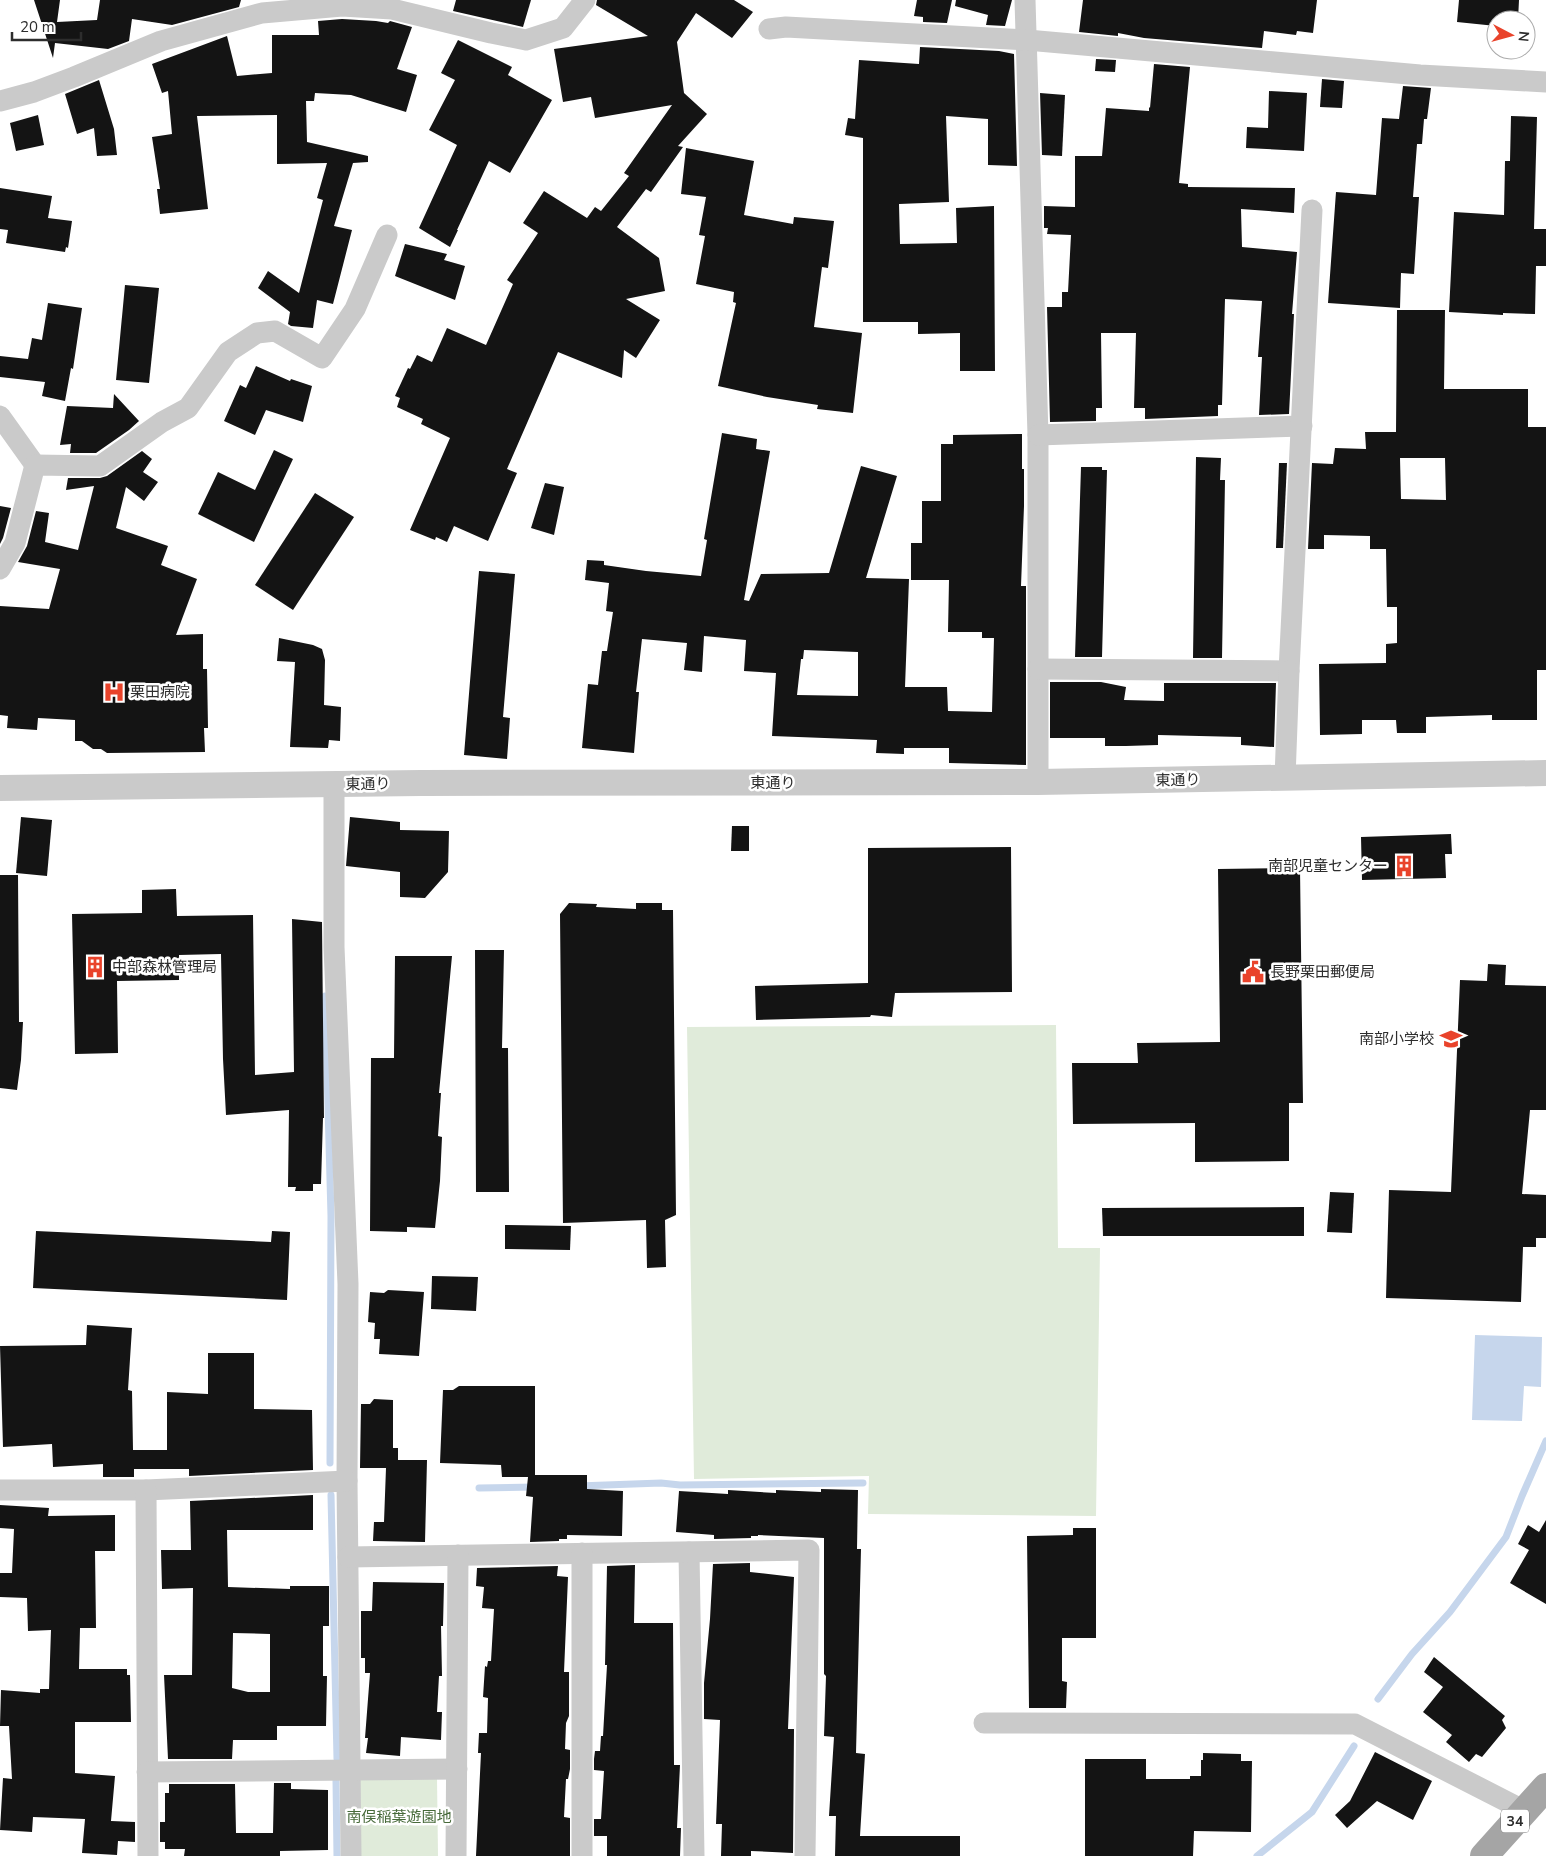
<svg xmlns="http://www.w3.org/2000/svg" width="1546" height="1856" viewBox="0 0 1546 1856" font-family="'Nunito Sans','Noto Sans JP',sans-serif">
  <style>
    .green { fill: #e0ebda }
    .water { fill: #c6d6ec }
    .lines { fill: none; stroke-linecap: round; stroke-linejoin: round }
    .stream { stroke: #c6d6ec; stroke-width: 7 }
    .building { fill: #141414; fill-rule: evenodd }
    .minor { stroke: #cacaca; stroke-width: 21 }
    .tertiary { stroke: #cacaca; stroke-width: 26 }
    .primary { stroke: #a5a5a5; stroke-width: 28 }
    .labels { text-anchor: middle; stroke-width: 5; stroke-linejoin: round; paint-order: stroke }
    .shield { fill: #fff; stroke: #6c6c6c; stroke-width: 1 }
    .shield-label { font-size: 14px; font-weight: bold; fill: #2d2d2d }
    .poi-label { font-size: 15px; fill: #2d2d2d; stroke: #fff; text-anchor: start }
    .street-label { font-size: 15px; fill: #2d2d2d; stroke: #fff }
    .park-label { font-size: 15px; fill: #476a3a; stroke: #fff }
  </style>
  <rect width="100%" height="100%" fill="#fff"/>
  <g class="green">
    <path d="M1056,1025l2,223h42l-4,268 -228,-2 1,-38 -175,3 -7,-452z"/>
    <path d="M437,1778l1,78h-77l-1,-77z"/>
  </g>
  <path class="water" d="M1475,1335l67,2 -1,50 -17,-1 -2,35 -50,-1z"/>
  <g class="lines">
    <g class="stream">
      <path d="M325,996l6,220 -1,247"/>
      <path d="M578,1486l83,-3 19,2 183,-2"/>
      <path d="M479,1488l56,-1"/>
      <path d="M331,1495l6,264"/>
      <path d="M1378,1699l34,-45 38,-42 56,-75 16,-41 24,-55"/>
      <path d="M336,1780l1,76"/>
      <path d="M1257,1856l55,-44 42,-66"/>
    </g>
  </g>
  <g class="building">
    <path d="M34,0h26l-3,22 40,-2 3,-20h141l-2,7 -67,18 -40,-6 -3,22 -21,8 -53,-6 -2,15z"/>
    <path d="M456,0h75l-8,27 -70,-16z"/>
    <path d="M597,0h137l19,12 -21,26 -36,-25 -19,29 7,51 23,21 -29,32 5,1 -32,45 -5,-3 -29,38 42,31 6,33 -39,8 34,21 -24,38 -12,-8 -2,28 -64,-26 -51,117 10,4 -29,68 -34,-15 -7,16 -11,-5 -1,3 -25,-10 40,-92 -29,-14 2,-5 -26,-12 3,-9 -5,-2 13,-28 2,1 7,-14 15,7 15,-34 39,17 27,-61 -6,-4 31,-47 -15,-10 21,-32 43,27 8,-11 6,4 28,-35 -5,-3 48,-68 -77,13 -4,-21 -28,5 -9,-53 94,-13 -52,-31z"/>
    <path d="M917,0h35l-5,23 -24,-1v-5l-9,-1z"/>
    <path d="M956,0h56l-7,26 -19,-1 2,-10 -33,-9z"/>
    <path d="M1083,0h234l-4,33 -16,-2 -1,4 -32,-4 -2,17 -118,-10 -26,-5v3l-39,-4z"/>
    <path d="M1459,0h60l-1,20h-22v6l-39,-4z"/>
    <path d="M342,19l34,2 12,2 2,-2 22,6 -15,42 20,6 -11,37 -55,-17 -36,-2 -1,8h-8l1,41 61,14v6l-15,1 -19,63 18,4 -19,74 -16,-4 -4,28 -22,-2 -3,-2 2,-12 -32,-24 10,-17 31,22 24,-93 -6,-2 10,-35 -50,1v-49l-80,1 11,93 -48,5 -3,-25h3l-8,-52 20,-3 -4,-43 -6,2 -10,-29 75,-28 10,40 35,-3v-38h47l-1,-14z"/>
    <path d="M458,40l54,27 -4,8 44,25 -42,73 -21,-12 -32,69h1l-8,17 -31,-19 38,-83 -28,-15 26,-50 -14,-7z"/>
    <path d="M920,47l79,4 15,3 3,112 -29,-1v-46l-42,-3 3,86 -50,2 1,40 57,-1 -1,-35 38,-2 1,165h-35v-38l-42,1v-12h-55v-184l-18,-3 3,-17 7,1 4,-59 60,4z"/>
    <path d="M1096,59l20,1 -1,12 -20,-1z"/>
    <path d="M1154,64l36,3 -11,116 9,1v3l107,1 -1,25 -53,-4 1,38 55,5 -5,62h2l-5,100 -30,1 3,-58h-4l4,-56 -37,-2 -3,106h-4v11l-73,3v-11h-11l2,-75h-35l1,75h-6v13l-46,1 -3,-115h15v-15h6l3,-57 -24,-1 1,-6h-4v-22l31,1v-51h27l4,-48 43,3v-4l1,1z"/>
    <path d="M1322,79l22,2 -2,27 -22,-1z"/>
    <path d="M99,80l15,49 3,26 -20,1 -3,-28 -17,6 -12,-40z"/>
    <path d="M1403,86l28,2 -4,31h-3l-2,25h-5l-4,53h6l-5,77 -13,-1 -1,35 -72,-5 8,-111 40,3 6,-77 17,1z"/>
    <path d="M1269,91l38,2 -3,58 -58,-3 1,-21 21,1z"/>
    <path d="M1040,93l25,2 -3,61 -20,-1z"/>
    <path d="M38,115l6,30 -28,6 -6,-28z"/>
    <path d="M1511,116l26,1 -3,112h12v37h-10l-1,48 -32,-1v2l-54,-3 5,-100 50,3 1,-54h5z"/>
    <path d="M686,148l68,13 -10,54 49,9 1,-7 40,4 -6,47 -6,-1 -8,60 48,6 -9,80 -36,-4 1,-4 -51,-8 -49,-11 18,-83 -3,-1 1,-10 -38,-8 9,-48 -6,-1 7,-38 -25,-3z"/>
    <path d="M0,188l52,8 -4,22 24,3 -4,27 -2,-1 -1,5 -59,-9 2,-13 -8,-1z"/>
    <path d="M405,244l42,10 -3,6 21,6 -10,34 -60,-24z"/>
    <path d="M125,285l34,3 -10,95 -33,-3z"/>
    <path d="M48,303l34,5 -9,61 -2,-1 -6,33 -23,-5 3,-14 -45,-5v-21l28,3 4,-21 10,2z"/>
    <path d="M1397,310h48l-1,79h84v38h18v243h-9v50h-45v-5l-66,2v16h-29l-1,-13h-34v14l-42,1 -1,-71 67,-1v-19l11,-1v-36h-10l-1,-58h-16v-13l-46,-1v14h-16l4,-86 21,1 2,-16 31,1 -1,-17h31zM1400,458h45l1,42 -45,-1z"/>
    <path d="M256,366l34,15 1,-2 21,7 -9,36 -37,-12 -11,25 -31,-14 16,-36 6,3z"/>
    <path d="M114,394l25,27 -10,9 -33,23h-26l1,-9 -11,1 7,-39 46,2z"/>
    <path d="M722,433l35,6 -1,10 14,2 -26,149 5,1 12,-27 68,-1 32,-107 36,10 -31,102 43,1 -4,108h42l1,24 44,1 2,-74h-12v-6h-34l1,-52h-38v-37h11v-42h19v-57h12v-9l69,-1v35h2v37l-3,80h5v179l-77,-2v-15h-45v6l-28,-1 1,-13 -105,-4 4,-63 -32,-2 2,-31 -42,-4 -2,36 -18,-2 3,-27 -45,-4 -6,53h3l-5,61 -52,-5 6,-64 10,1 4,-34h5l6,-39 -7,-1 3,-28 -24,-3 2,-20 17,1v4l42,6 55,5 6,-36 -3,-1zM804,650l54,2v44l-61,-1 4,-36h2z"/>
    <path d="M274,450l19,9 -39,83 -56,-28 20,-42 37,18z"/>
    <path d="M142,451l10,8 -9,13 15,10 -14,19 -18,-14 -10,41 52,18 -7,19 36,14 -21,56 27,-1v35h4l1,59h-4l1,24 -98,1 -6,-4h-8l-11,-8h-7v-21l-37,-2 -1,12 -30,-2 1,-12 -8,-1v-109l49,3 11,-40 -42,-7 9,-16 9,-35 13,2 -4,29 33,8 16,-64 -28,4 2,-12h32l7,-2z"/>
    <path d="M1196,457l25,1 -1,22h5l-3,178h-29z"/>
    <path d="M1279,463h8l-4,85h-7z"/>
    <path d="M1081,467h21v3h5l-5,187h-27z"/>
    <path d="M545,483l19,4 -10,48 -23,-7z"/>
    <path d="M315,493l39,24 -61,93 -38,-25z"/>
    <path d="M0,506l11,2 -8,30 -3,6z"/>
    <path d="M479,571l36,3 -12,143 7,1 -3,41 -43,-4z"/>
    <path d="M279,638l34,7 9,4 3,11 -1,45 17,2 -1,34 -11,-1 -1,8 -38,-1 5,-85 -18,-1z"/>
    <path d="M1050,682h51l25,5 -2,13 40,1v-18h112l-2,64 -33,-2v-8l-83,-2v10l-32,1h-21v-8h-55z"/>
    <path d="M21,817l31,3 -5,56 -31,-3z"/>
    <path d="M350,817l50,5v8l49,1 -1,41 -23,26 -25,-1v-25l-54,-6z"/>
    <path d="M732,826h17v25h-18z"/>
    <path d="M1451,834l1,20h-7l1,24 -84,2 -1,-43z"/>
    <path d="M1011,847l1,145 -117,1 -3,24 -21,-2 -1,2 -114,3 -1,-34 113,-3v-135z"/>
    <path d="M1300,868l3,235h-14v58l-94,1v-39l-122,1 -1,-61h66l-1,-20 83,-1 -2,-173z"/>
    <path d="M0,875h18l1,147h4l-2,38 -4,30 -17,-2z"/>
    <path d="M176,889l1,27 76,-1 2,160 39,-3 -2,-153 30,3 2,196h-1l-2,66h-8v7h-18l1,-4h-8l1,-77 -63,5 -3,-56 -2,-105 -42,1v25l-62,1 1,72 -43,1 -3,-140 70,-1v-23z"/>
    <path d="M569,903l28,1 -1,3 40,2v-6h26v7h11l3,305 -11,5 1,47 -19,1 -1,-48 -83,3 -3,-309z"/>
    <path d="M475,950h29l-2,98h6l1,144h-33z"/>
    <path d="M395,956h57l-13,137h2l-3,43 4,1 -2,44 -5,47 -28,-1v5l-37,-1 1,-173h23z"/>
    <path d="M1488,964l18,1 -1,20 41,1v124h-16l-8,84 24,1v43h-10v9h-13l-2,55 -135,-4 3,-108 62,2 9,-212 27,1z"/>
    <path d="M1330,1192l24,1 -2,40 -25,-1z"/>
    <path d="M1304,1207v29h-201l-1,-28z"/>
    <path d="M505,1225l66,1 -1,24 -65,-1z"/>
    <path d="M36,1231l235,11 1,-11 18,1 -3,68 -254,-12z"/>
    <path d="M432,1276l46,1 -2,34 -45,-2z"/>
    <path d="M388,1290l36,2 -5,64 -40,-2 1,-15h-6l1,-16 -7,-1 2,-30 14,1z"/>
    <path d="M87,1325l45,3 -4,62 4,1 1,59h34v-58l41,2v-41h46v56l58,1 1,60 -124,6v-7h-55v8h-31v-13l-50,3 -1,-23 -49,3 -3,-101 86,-1z"/>
    <path d="M459,1386h76v89h52v14l36,2 -1,45 -55,-1v4h-8v2l-29,1 3,-45 -7,-1 2,-19h-26l-1,-12 -61,-2 3,-73h10z"/>
    <path d="M374,1399l19,1v48h5v12h29l-2,82 -52,-1 1,-19h10l2,-54h-26l1,-64h9z"/>
    <path d="M821,1489l37,1 -1,59h4l-5,204 9,1 -5,82h100v20h-125l1,-40h-7l5,-79 -10,-1 2,-60 -2,-2v-136l-66,-3v1h-7v2l-37,1v-4l-38,-3 3,-41 49,3v-4l48,3v-3l45,2z"/>
    <path d="M313,1495v35h-86l1,57 62,2v-3h39v40h-6v50h4l-1,50h-49v14h-44l-1,19h-64l-4,-84h28l1,-87 -31,1 -1,-39h30l-1,-49zM233,1633l37,1v58h-22l-16,-4z"/>
    <path d="M0,1505l49,3 -1,8 67,-1v36h-20l1,77h-16l-1,41h48v6h3l1,47h-56v51l40,3 -4,45 24,1v20l-17,-1 -1,14 -35,-2 3,-34 -52,-2 -1,15 -32,-2 3,-52 9,1 -3,-53h-9l1,-36 39,3v-4h9l2,-59 -23,1 -1,-33 -27,-1v-24h12l2,-44 -14,-1z"/>
    <path d="M1546,1520v84l-36,-21 19,-33 -11,-6 10,-19 11,7z"/>
    <path d="M1073,1528h23v110h-34v43l5,1 -1,26h-37l-2,-172 46,-1z"/>
    <path d="M750,1563v9l44,5 -6,152h6l-1,124 -42,-2v5h-30l1,-32h-6l4,-104 -16,-1v-36l6,-64 3,-55z"/>
    <path d="M635,1565l-1,58h39l1,142h6l-3,63h4l-1,28h-73v-20h-13v-17h7l3,-48 -10,-1v-11l1,-8h5l1,-15h2l4,-71h-2l2,-99z"/>
    <path d="M558,1566l-1,10 11,1 -4,95h5v44l-3,7 -1,26 5,1v19l-2,10h-2l-2,38 6,1v38h-94l5,-103h-3l1,-20h8l1,-35 -5,-1 2,-31 2,1 1,-6h3l3,-52 -12,-1 2,-21 -8,-1 1,-18z"/>
    <path d="M373,1582l71,1 -1,43h-2l1,50h-3l-2,36h5l-1,28 -40,-3 -1,19 -34,-3 2,-15h-3l5,-65h-5v-15h-4v-47h11z"/>
    <path d="M1434,1657l71,59 -3,4 4,8 -24,29 -6,-3 -7,8 -23,-20 6,-7 -29,-23 20,-25 -19,-15z"/>
    <path d="M1375,1752l57,29 -19,39 -36,-19 -30,27 -12,-13 15,-14z"/>
    <path d="M1203,1753l38,1v7h11l-1,71 -57,-1 -1,25h-108v-97h61v20h44v-3h11v-16h2z"/>
    <path d="M274,1783h17v6l37,1v60l-48,1v5h-96l1,-7h-20v-7h-5v-20h5v-29h4v-9h66l1,49h37z"/>
  </g>
  <g class="lines">
    <g class="minor">
      <path d="M1025,0l13,435v347"/>
      <path d="M769,29l17,-2 241,13 393,35 126,7"/>
      <path d="M0,101l34,-9 40,-15 87,-36 101,-28 80,-7 50,3 99,24 35,7 37,-12 22,-28"/>
      <path d="M0,416l35,49"/>
      <path d="M1038,435l264,-9"/>
      <path d="M0,569l15,-26 20,-78 65,1 62,-44 26,-14 40,-56 29,-19 18,-2 47,27 33,-49 32,-74"/>
      <path d="M1038,669l251,2 23,-461"/>
      <path d="M1285,778l4,-107"/>
      <path d="M334,785v162l14,337 -1,197 4,375"/>
      <path d="M0,1490h146l201,-9"/>
      <path d="M146,1490l2,366"/>
      <path d="M689,1552l5,304"/>
      <path d="M348,1557l461,-7 -4,306"/>
      <path d="M984,1723l371,1 170,87"/>
      <path d="M147,1772l310,-3"/>
      <path d="M456,1856l2,-301"/>
      <path d="M582,1856v-303"/>
    </g>
    <path class="tertiary" d="M0,788l421,-5 617,-1 508,-9"/>
    <path class="primary" d="M1484,1856l62,-69"/>
  </g>
  <defs>
    <g id="hospital-bare" transform="scale(1.725)"><path d="M-5-5h3v3.5h4V-5h3V5h-3V1.5h-4V5h-3Z" fill="#e9432b" stroke="#fff" stroke-width="2.5" paint-order="stroke"/></g>
    <g id="building-bare" transform="scale(1.725)"><path d="M-4-6H4V6H1V3H-1V6H-4ZM-2.5-4.3h1.7v1.8h-1.7ZM.8-4.3h1.7v1.8H.8ZM-2.5-1h1.7V.8h-1.7ZM.8-1h1.7V.8H.8Z" fill="#e9432b" stroke="#fff" stroke-width="2.5" paint-order="stroke"/></g>
    <g id="civic-bare" transform="scale(1.725)"><path d="M-.6-6.5H3V-4.5H.6V-3L4-1V1h2V6H-6V1h2V-1L-.6-3ZM-1.2 2.5V6h2.4V2.5Z" fill="#e9432b" stroke="#fff" stroke-width="2.5" paint-order="stroke"/></g>
    <g id="school-bare" transform="scale(1.725)"><path d="M0-5L7-2L0 1L-7-2ZM-4 1L0 2.5L4 1V4Q0 6-4 4Z" fill="#e9432b" stroke="#fff" stroke-width="2.5" paint-order="stroke"/></g>
  </defs>
  <g fill-rule="evenodd">
    <use href="#hospital-bare" x="114" y="692"/>
    <use href="#building-bare" x="1404" y="866"/>
    <use href="#building-bare" x="95" y="967"/>
    <use href="#civic-bare" x="1253" y="972"/>
    <use href="#school-bare" x="1451" y="1039"/>
  </g>
  <g class="labels">
    <rect class="shield" x="1501" y="1809.5" width="28" height="23" rx="4"/>
    <g class="shield-label">
      <text x="1515" y="1826">34</text>
    </g>
    <g class="poi-label">
      <text x="130" y="697">栗田病院</text>
      <text x="1388" y="871" text-anchor="end">南部児童センター</text>
      <text x="112" y="972">中部森林管理局</text>
      <text x="1270" y="977">長野栗田郵便局</text>
      <text x="1434" y="1044" text-anchor="end">南部小学校</text>
    </g>
    <g class="street-label">
      <text transform="translate(1178 780) rotate(-1)" y="5">東通り</text>
      <text x="773" y="788">東通り</text>
      <text transform="translate(368 784) rotate(-1)" y="5">東通り</text>
    </g>
    <g class="park-label">
      <text x="399" y="1822">南俣稲葉遊園地</text>
    </g>
  </g>
  <g transform="translate(1511 35) rotate(96)"><circle r="24" fill="#ffffff" stroke="#ababab"/>
  <path d="M0-4L9 19L0 12L-9 19Z" fill="#e9432b"/>
  <text y="-8" font-size="14" font-weight="bold" text-anchor="middle" fill="#2d2d2d">N</text>
  </g>
  <path d="M12 32v8h69v-8" fill="none" stroke="#2d2d2d" stroke-width="2.5"/>
  <text x="20" y="32" font-size="15" fill="#2d2d2d" stroke="#ffffff" stroke-width="4" paint-order="stroke">20 m</text>
</svg>
